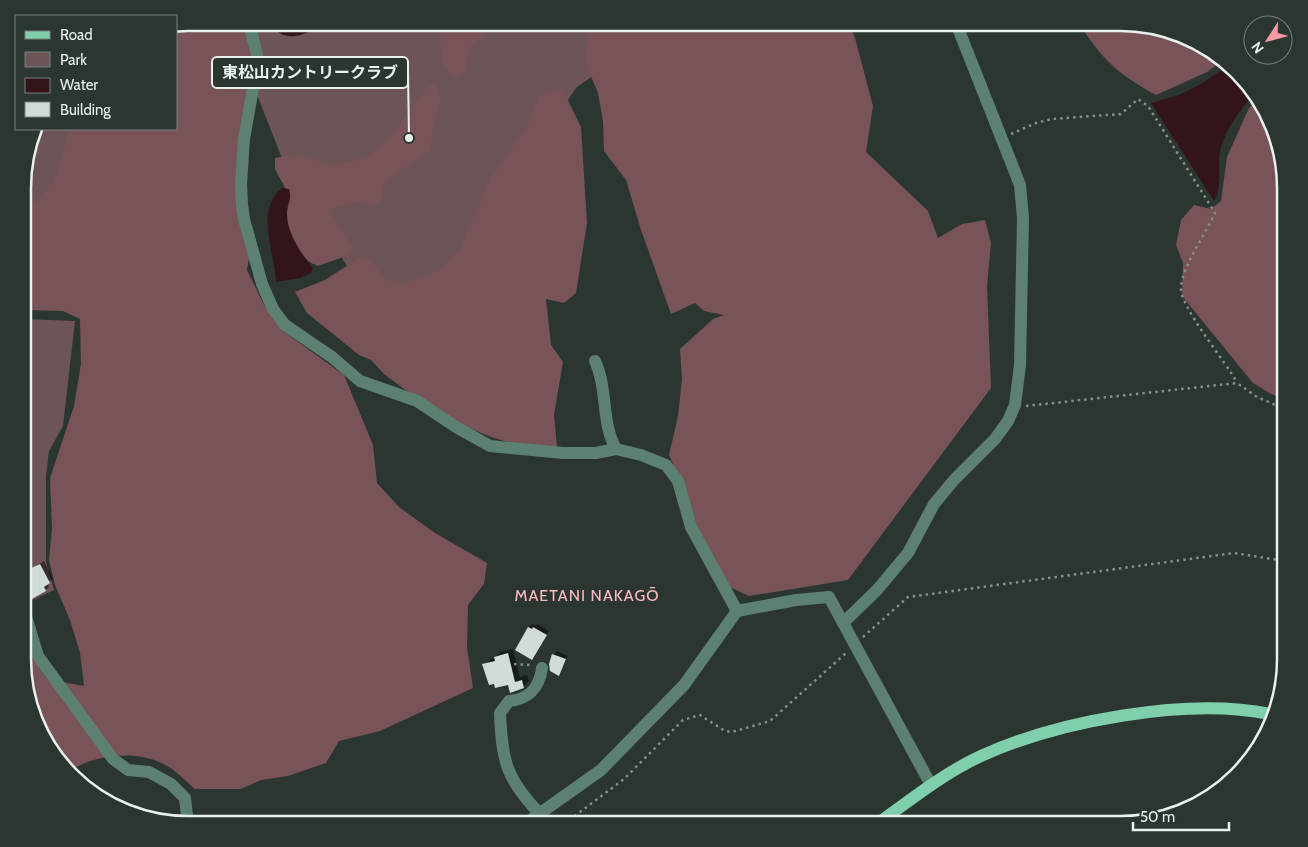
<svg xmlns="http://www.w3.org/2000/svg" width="1308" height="847" viewBox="0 0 1308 847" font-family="Cabin,'Noto Sans JP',sans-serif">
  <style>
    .green { fill: #6d5457 }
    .forest { fill: #785358 }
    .water { fill: #331519 }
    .shadow { fill: #0007 }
    .building { fill: #d0ddd6 }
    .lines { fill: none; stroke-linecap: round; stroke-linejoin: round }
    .path { stroke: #868f8a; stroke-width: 2.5; stroke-dasharray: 2.5 4; stroke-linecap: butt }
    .minor { stroke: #5d8170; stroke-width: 12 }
    .major { stroke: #80cfac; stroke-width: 12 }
    .labels { text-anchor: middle; stroke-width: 5; stroke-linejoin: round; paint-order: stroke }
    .neighbourhood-label { font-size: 16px; letter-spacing: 1px; fill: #febac1; stroke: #2c3631 }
    .rim { fill: none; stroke: #eaf1ed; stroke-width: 2.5 }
    .leader { fill: none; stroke: #eaf1ed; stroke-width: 2 }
    .callout-dot { fill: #eaf1ed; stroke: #2c3631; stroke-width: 2 }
    .callout { fill: #2c3631; stroke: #eaf1ed; stroke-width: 2 }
    .callout-label { font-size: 16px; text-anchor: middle; font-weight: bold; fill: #eaf1ed }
  </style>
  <rect width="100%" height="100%" fill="#2c3631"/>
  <g class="green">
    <path d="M188,23h477l-89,65 -119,177 -54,43 -46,-28 -63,-91 -58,-148 -60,-16z"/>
    <path d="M35,129h100l-111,129v-91z"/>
    <path d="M24,319l51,2 -12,105 -14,25 -3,25v86l8,28 -30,14z"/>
  </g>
  <g class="forest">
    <path d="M188,23h69l2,13 -12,54 -7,51 11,105 -4,24 17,35 19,26 61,44 29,70 4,38 22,24 36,26 52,30 -3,21 -16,21 -1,42 6,41 -93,43 -41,10 -13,22 -38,13 -27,4 -20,9h-46c-7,-6 -15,-14 -23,-20 -28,-20 -73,-16 -101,1l-26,-28 -21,-62v-35l23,34 37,7 -4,-33 -10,-33 -15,-35 -6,-25 3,-31 -2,-51 24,-72 7,-42 -1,-45 -17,-8 -39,-1v-97l30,-32 16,-52h106v-104z"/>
    <path d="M437,23h61l-28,24 -5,25 -11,8 -11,-16z"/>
    <path d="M603,23h245l7,15 18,68 -7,46 62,59 10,27 24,-14 23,-4 6,23 -4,43 4,102 -143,192 -99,16 -34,-16 -30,-89 -16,-36 9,-39 4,-37 -2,-30 33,-30 11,-4 -20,-4 -9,-8 -24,11 -30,-84 -15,-50 -22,-29 -1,-30 -5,-28 -13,-31 3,-26z"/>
    <path d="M1079,23c48,-1 108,0 143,38l-15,11 -51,23c-38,-21 -54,-35 -77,-72z"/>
    <path d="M436,84l5,16 -8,25 -1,15 -4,12 -44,30 -3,21 -13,3 -13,-4 -19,5 -5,7 22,33 -4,8 -31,11c-29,-11 -37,-43 -29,-71l-14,-26v-11c8,-1 19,-4 27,-3 10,2 17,9 28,9 60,-1 66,-44 100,-79z"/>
    <path d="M562,88l19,39 6,96 -11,70 -12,10 -18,-4 5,46 12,17 -9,53 3,33 -36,-2 -30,-9 -38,-16 -26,-15 -43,-32 -13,-14 -12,-5 -52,-42 -12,-21 30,-12 37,-24 10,5 14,19 16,4 38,-15 20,-21 31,-71 35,-49 14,-33z"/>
    <path d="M1257,98l6,8 22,72v221l-14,-5 -18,-11 -71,-87 1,-33 -7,-18 5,-25 13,-15 17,4 10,-8 6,-44 22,-49z"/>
  </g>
  <g class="water">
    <path d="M270,23h57c-19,10 -42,24 -57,0z"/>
    <path d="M1227,66l27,29c-14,14 -30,37 -34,57 -3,16 3,35 -6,49l-63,-98 28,-8 22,-11z"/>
    <path d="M282,188l7,1c3,10 -1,13 -2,23 -1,20 14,41 26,56l-2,5 -11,5 -24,4c-1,-30 -22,-71 6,-94z"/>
  </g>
  <g class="shadow">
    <path d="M44,561l9,18 -6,4 2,4 -4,3 -20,-3 5,-5 3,-7 -3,-6z"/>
    <path d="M532,624l4,2 1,-2 12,7 -17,27 -3,-30z"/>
    <path d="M513,649l7,28 7,-2 2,6 -6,6 -14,-3 -25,-19 17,-13z"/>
    <path d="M557,651l11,5 -9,19 -6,-20z"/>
  </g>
  <g class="building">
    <path d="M40,564l10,19 -6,4 2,4 -16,9 -6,-13 5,-3 3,-9 -3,-6z"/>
    <path d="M528,627l4,2 1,-2 14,8 -15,25 -17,-10z"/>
    <path d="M508,653l7,29 7,-2 2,8 -14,5 -2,-8 -13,3 -1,-4 -5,1 -7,-21 13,-3 -1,-4z"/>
    <path d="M552,654l14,5 -7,17 -9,-5 -1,-7z"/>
  </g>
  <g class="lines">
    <g class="path">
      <path d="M1011,134l25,-11 16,-4 69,-5 17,-15 10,7 67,107c-10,22 -32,52 -34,74 -3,18 47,77 56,96"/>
      <path d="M1026,406l211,-23 20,14 28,12"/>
      <path d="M863,637l45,-40 326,-44 51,8"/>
      <path d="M514,664l16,1"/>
      <path d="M564,824l60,-45 59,-59 17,-5 25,16 7,1 38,-11 76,-68"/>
    </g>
    <g class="minor">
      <path d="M249,23l8,32v11l-13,73 -3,45 1,20 2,15 18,65 11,25 12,16 47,32 28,24 57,20 39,26 34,19 73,7h33l20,-4 25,6 25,10 12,16 13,46 46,84"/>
      <path d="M595,361c13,28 6,62 21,88"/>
      <path d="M24,610l14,46 75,103 15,11 21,2 22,12 14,14 3,26"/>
      <path d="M843,623l34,-33 31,-37 26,-49 20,-24 41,-41 13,-18 7,-16 5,-40 3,-147 -3,-33 -64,-162"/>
      <path d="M540,814c-34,-35 -38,-53 -40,-101l9,-12c20,-2 30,-12 33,-33"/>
      <path d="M525,824l76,-54 83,-85 53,-74 59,-11 33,-3 102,188"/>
    </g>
    <path class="major" d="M877,824c33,-24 67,-51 104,-68 77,-35 206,-59 289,-42"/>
  </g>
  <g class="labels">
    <g class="neighbourhood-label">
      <text x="587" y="601">MAETANI NAKAGŌ</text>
    </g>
  </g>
  <path d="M0 0H1308V847H0ZM188 31H1120A157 157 0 0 1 1277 188V659A157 157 0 0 1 1120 816H188A157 157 0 0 1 31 659V188A157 157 0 0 1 188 31Z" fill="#2c3631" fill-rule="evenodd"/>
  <path class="rim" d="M188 31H1120A157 157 0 0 1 1277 188V659A157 157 0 0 1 1120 816H188A157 157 0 0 1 31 659V188A157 157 0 0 1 188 31Z"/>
  <path class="leader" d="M409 138L408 72"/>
  <circle class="callout-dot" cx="409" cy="138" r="5"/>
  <rect class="callout" x="212" y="57" width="196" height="31" rx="5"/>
  <g class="callout-label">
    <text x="310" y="78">東松山カントリークラブ</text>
  </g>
  <rect x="15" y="15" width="162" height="115" fill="#2c3631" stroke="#78817c"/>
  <rect x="25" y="31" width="25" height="8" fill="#80cfac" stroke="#78817c"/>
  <text x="60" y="40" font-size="15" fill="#eaf1ed">Road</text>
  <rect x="25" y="52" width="25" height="15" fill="#6d5457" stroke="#78817c"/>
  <text x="60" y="65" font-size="15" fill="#eaf1ed">Park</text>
  <rect x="25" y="78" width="25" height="15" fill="#331519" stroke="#78817c"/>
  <text x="60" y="90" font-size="15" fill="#eaf1ed">Water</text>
  <rect x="25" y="102" width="25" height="15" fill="#d0ddd6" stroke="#78817c"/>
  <text x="60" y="115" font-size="15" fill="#eaf1ed">Building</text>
  <g transform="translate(1268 40) rotate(234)"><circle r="24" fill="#2c3631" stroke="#78817c"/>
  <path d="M0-4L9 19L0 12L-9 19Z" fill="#f49aa6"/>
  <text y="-8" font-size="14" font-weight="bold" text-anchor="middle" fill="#eaf1ed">N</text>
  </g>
  <path d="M1133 822v8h96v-8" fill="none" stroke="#eaf1ed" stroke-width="2.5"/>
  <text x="1140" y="822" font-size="15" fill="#eaf1ed" stroke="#2c3631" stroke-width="4" paint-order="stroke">50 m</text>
</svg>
